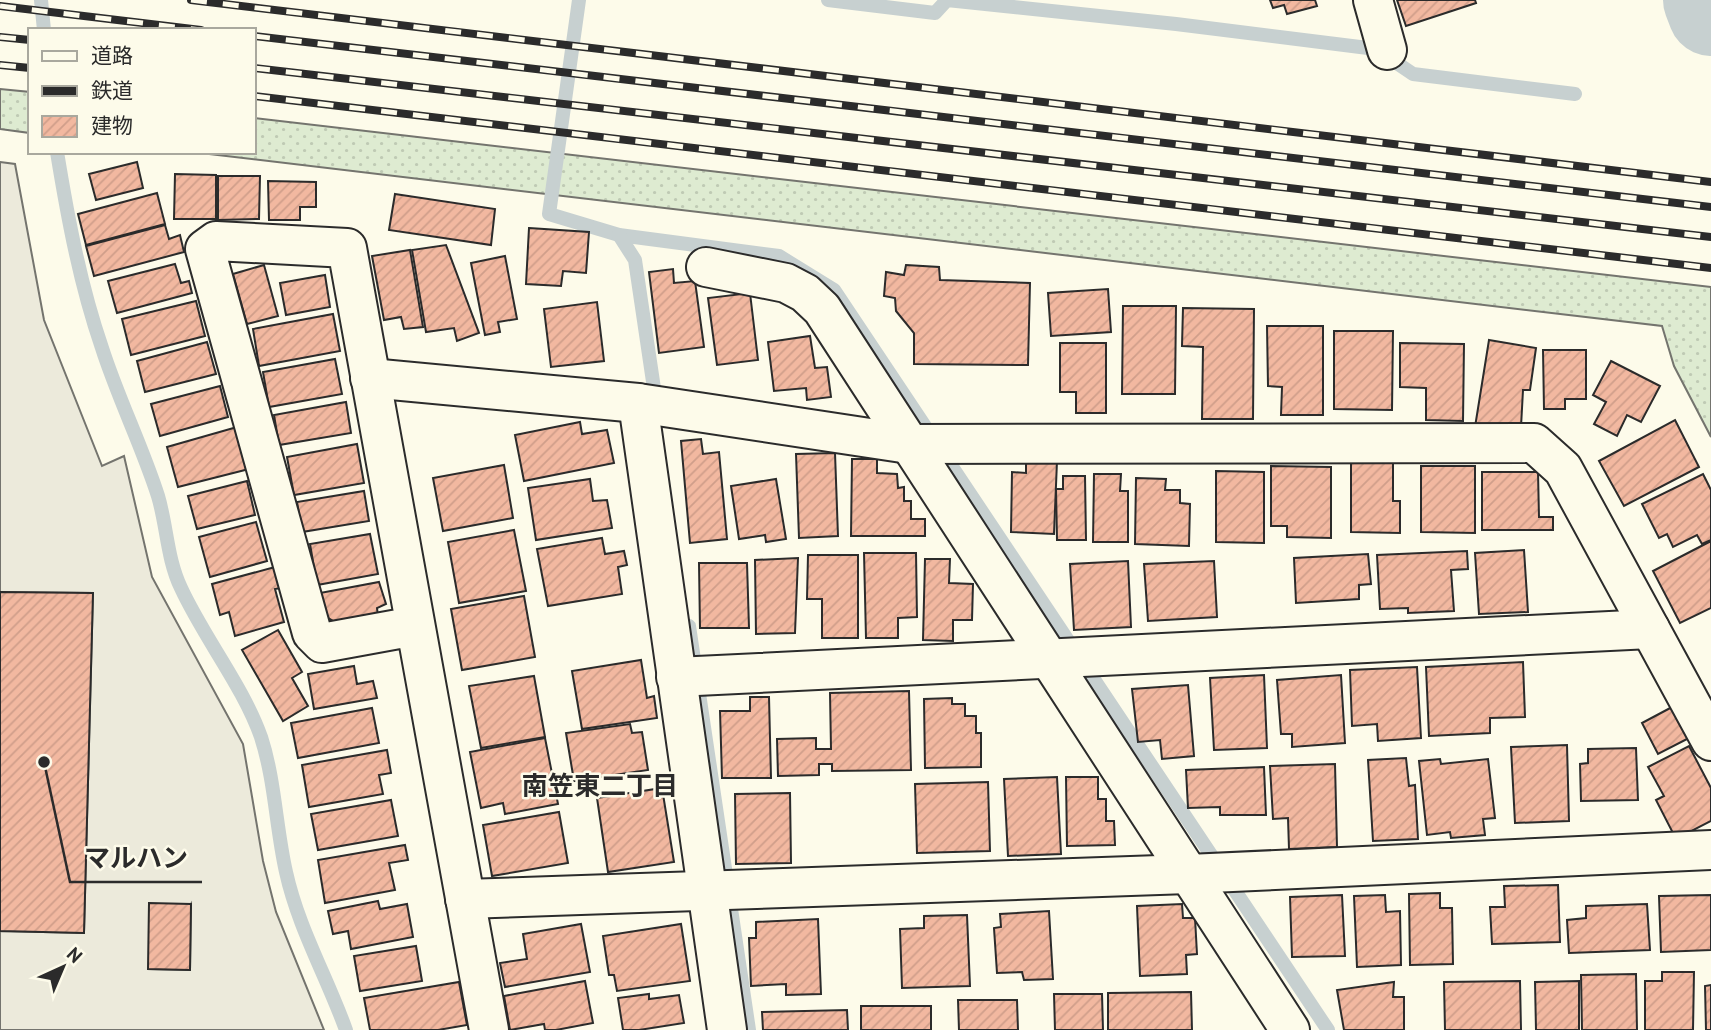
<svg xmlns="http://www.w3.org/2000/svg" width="1711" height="1030" viewBox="0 0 1711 1030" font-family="'PT Sans','Noto Sans JP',sans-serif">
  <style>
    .grass { fill: url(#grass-dots); stroke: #74746e; stroke-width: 2 }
    .parking { fill: #eceadb; stroke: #74746e; stroke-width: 2; fill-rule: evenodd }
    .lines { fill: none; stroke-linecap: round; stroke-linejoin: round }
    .stream { stroke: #c7d0d0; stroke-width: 14 }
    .river { stroke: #c7d0d0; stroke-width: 86 }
    .building { fill: url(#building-hatch); stroke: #2b2b2b; stroke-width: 2 }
    .minor-casing { stroke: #2b2b2b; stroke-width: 42 }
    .minor { stroke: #fdfbea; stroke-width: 38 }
    .rail-casing { stroke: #2b2b2b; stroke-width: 8 }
    .rail { stroke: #fdfbea; stroke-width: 5; stroke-dasharray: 16; stroke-linecap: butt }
    .labels { text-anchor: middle; stroke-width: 5; stroke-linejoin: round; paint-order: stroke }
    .neighbourhood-label { font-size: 26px; font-weight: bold; fill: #2b2b2b; stroke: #fdfbea }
    .leader { fill: none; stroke: #2b2b2b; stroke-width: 2.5 }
    .callout-dot { fill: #2b2b2b; stroke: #fdfbea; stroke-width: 2.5 }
    .callout-label { font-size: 26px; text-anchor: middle; font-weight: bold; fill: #2b2b2b; stroke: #fdfbea; stroke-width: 5; stroke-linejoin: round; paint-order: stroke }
  </style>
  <defs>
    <pattern id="grass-dots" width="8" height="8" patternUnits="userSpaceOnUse" patternTransform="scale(1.75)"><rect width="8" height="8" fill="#deebd1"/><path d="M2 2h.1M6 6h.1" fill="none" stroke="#bfcab4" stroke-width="1.8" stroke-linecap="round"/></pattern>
    <pattern id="building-hatch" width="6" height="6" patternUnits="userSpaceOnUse" patternTransform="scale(1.75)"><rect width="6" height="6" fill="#f2b8a0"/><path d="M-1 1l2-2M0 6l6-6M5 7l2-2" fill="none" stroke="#d09e8a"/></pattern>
  </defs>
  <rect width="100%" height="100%" fill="#fdfbea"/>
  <g class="grass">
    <path d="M0,89l30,3v41l-30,-4z"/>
    <path d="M254,118l1457,169v150l-37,-71 -12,-40 -1470,-174h62z"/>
  </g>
  <path class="parking" d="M0,162l15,2 29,156 58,146 22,-10 28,121 91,167 20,117 13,51 48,118h-324v-99l84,2 9,-340 -93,-1zM191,904l-1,66 -41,-1z"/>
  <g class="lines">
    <g class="stream">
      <path d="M41,0l3,30"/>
      <path d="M579,0l-30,214 70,21 160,21 55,34 494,740"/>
      <path d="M828,0l107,13 12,-13 229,24 200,25 37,25 162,20"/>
      <path d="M57,152c11,67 23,132 45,196 16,50 40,98 56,148 9,30 9,63 23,92 23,50 62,98 80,149 14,43 15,91 25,135 12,55 41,105 60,158"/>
      <path d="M619,235l16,25 21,142"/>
      <path d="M689,626l60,404"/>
    </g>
    <path class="river" d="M1706,0l5,13"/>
  </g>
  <g class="building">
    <path d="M1270,0h45l2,6 -30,8 -3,-9 -11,3z"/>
    <path d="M1397,0h78l1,3 -70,23z"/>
    <path d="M137,162l6,26 -47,12 -7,-26z"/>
    <path d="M175,174l41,1v44h-42z"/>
    <path d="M218,176h42l-1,43 -41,1z"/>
    <path d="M268,181l48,1v25h-16v13h-31z"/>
    <path d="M157,193l8,31 -79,21 -8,-31z"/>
    <path d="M395,194l100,15 -4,36 -102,-15z"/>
    <path d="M165,225l4,14 11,-4 4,17 -90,24 -8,-30z"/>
    <path d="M529,228l60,4 -3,41 -23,-2 -2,15 -35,-2z"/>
    <path d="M446,245l33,88 -22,8 -3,-13 -28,4 -14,-82z"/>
    <path d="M410,250l13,77 -19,2 -3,-12 -17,3 -12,-64z"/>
    <path d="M505,256l12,63 -19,3 2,10 -15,3 -14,-72z"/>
    <path d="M175,264l6,19 8,-2 3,12 -75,20 -9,-32z"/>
    <path d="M264,265l14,51 -31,8 -14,-50z"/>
    <path d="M906,265l33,2 1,13 90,3 -2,82 -114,-1v-31l-18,-22 -1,-13 -11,-2 2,-24 18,3z"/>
    <path d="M673,269l1,14 21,-2 9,66 -45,6 -10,-81z"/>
    <path d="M325,275l5,32 -44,8 -6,-32z"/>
    <path d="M1108,289l3,43 -60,4 -3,-43z"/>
    <path d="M750,293l8,67 -41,5 -9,-67z"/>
    <path d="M196,301l9,35 -74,19 -9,-36z"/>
    <path d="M597,302l7,59 -53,6 -7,-58z"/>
    <path d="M1123,306h53l-1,88h-53z"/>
    <path d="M1183,308l71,1 -1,110h-51l1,-72 -21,-1z"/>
    <path d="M333,314l7,37 -81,15 -6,-37z"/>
    <path d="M1267,326h56v89h-42l1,-28 -14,-1z"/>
    <path d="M1334,331h59l-1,79 -58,-1z"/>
    <path d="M810,336l5,32 12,-1 4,30 -24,3 -1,-12 -32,3 -6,-49z"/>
    <path d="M1489,340l47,8 -6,42h-7l-2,37h-46z"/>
    <path d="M207,342l9,32 -71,18 -8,-31z"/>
    <path d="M1060,343h46v70h-30v-21h-16z"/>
    <path d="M1400,343l64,1 -1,77 -37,-1v-32l-26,-1z"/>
    <path d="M1543,350h43v49h-21v10h-21z"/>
    <path d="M335,359l7,35 -73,13 -6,-35z"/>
    <path d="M1611,361l49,25 -19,36 -14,-7 -10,21 -23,-12 12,-22 -13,-7z"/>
    <path d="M220,386l8,31 -68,19 -9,-32z"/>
    <path d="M346,402l5,31 -72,12 -5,-30z"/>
    <path d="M1675,420l24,47 -75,39 -25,-45z"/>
    <path d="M580,422l2,12 25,-4 7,33 -90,18 -9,-46z"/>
    <path d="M237,427l12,42 -71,18 -11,-40z"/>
    <path d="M701,439l2,15 16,-2 8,87 -37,4 -9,-102z"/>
    <path d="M357,444l7,39 -70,12 -7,-38z"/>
    <path d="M835,453l3,83 -39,2 -3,-84z"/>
    <path d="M852,459h25v14l20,1 1,14 6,-1v14h7v18h14v17h-74z"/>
    <path d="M1026,460l31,1 -3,73 -43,-2 1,-60 14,1z"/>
    <path d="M1351,461h42v40h7v32l-49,-1z"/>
    <path d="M504,465l9,53 -70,13 -10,-53z"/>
    <path d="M1271,466l60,1v71l-44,-1v-11h-16z"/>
    <path d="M1421,466h54v67l-54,-1z"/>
    <path d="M1216,471l48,1v71l-48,-1z"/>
    <path d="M1482,472h56l1,45h14v13h-71z"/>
    <path d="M1094,474h27l-1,17h8v51h-35z"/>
    <path d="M1703,474l8,16v50l-9,4 -5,-9 -24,12 -6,-13 -8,4 -17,-34z"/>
    <path d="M1063,476h22l1,64h-29l-1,-51h7z"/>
    <path d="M1136,478l30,1 -1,11h15v13l10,1 -1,42 -54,-2z"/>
    <path d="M590,479l3,22 14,-1 5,28 -76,12 -8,-52z"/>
    <path d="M776,479l10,60 -20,3 -1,-7 -26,4 -8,-53z"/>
    <path d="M247,481l8,34 -58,14 -9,-33z"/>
    <path d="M364,491l5,30 -67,11 -5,-30z"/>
    <path d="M256,522l11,39 -57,16 -11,-40z"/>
    <path d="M514,530l12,61 -67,12 -11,-61z"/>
    <path d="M370,534l8,40 -61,11 -7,-41z"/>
    <path d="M602,538l3,16 19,-3 3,14 -9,2 4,27 -74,12 -11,-57z"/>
    <path d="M1711,541v67l-31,15 -27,-52z"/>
    <path d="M1524,550l4,62 -49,2 -4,-61z"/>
    <path d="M1467,551l1,18 -17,1 3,41 -46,2v-5l-28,1 -3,-54z"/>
    <path d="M864,553h52l1,64 -19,1v20h-32z"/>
    <path d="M1368,554l3,30 -12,1v14l-63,4 -2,-45z"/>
    <path d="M808,555h50v83h-36v-39h-15z"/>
    <path d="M798,558l-3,75 -39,1 -1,-74z"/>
    <path d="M925,559h25l-1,24 24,1 -1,36h-19v21l-30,-1z"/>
    <path d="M1128,561l3,66 -57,3 -4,-66z"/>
    <path d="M1214,561l3,56 -69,4 -4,-57z"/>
    <path d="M699,563h48l2,65h-49z"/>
    <path d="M275,567l6,21 -6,1 9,33 -49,14 -6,-24 -9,3 -8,-31z"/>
    <path d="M379,582l7,22 -9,4 1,8 -38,9 -15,-9 -5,-23z"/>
    <path d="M0,592l93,1 -9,340 -84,-2z"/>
    <path d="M524,596l11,61 -73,13 -11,-61z"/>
    <path d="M278,630l24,42 -10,6 16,28 -25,15 -41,-71z"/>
    <path d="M641,660l6,38 7,-2 3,22 -75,11 -10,-58z"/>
    <path d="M1523,662l2,55 -35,1v15l-61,3 -3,-69z"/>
    <path d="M354,666l3,18 16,-3 4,17 -63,11 -6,-35z"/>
    <path d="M1417,667l4,71 -43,3 -1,-17 -25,2 -2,-56z"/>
    <path d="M1264,675l3,73 -53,2 -4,-72z"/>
    <path d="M1341,675l4,68 -53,4v-13h-11l-4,-54z"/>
    <path d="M534,676l11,61 -64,11 -12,-62z"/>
    <path d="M1188,685l6,71 -32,3 -2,-19 -22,2 -6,-53z"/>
    <path d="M909,691l2,79 -79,1v-7h-13v11l-41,1 -1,-37 39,-1v11h15l-1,-56z"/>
    <path d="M750,697h19l2,81h-49l-2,-67h30z"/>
    <path d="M952,698v6h13v12h11v17h5v34l-56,1 -1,-69z"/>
    <path d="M1674,706l15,32 -31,16 -16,-31z"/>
    <path d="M372,708l7,35 -81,15 -7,-35z"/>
    <path d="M630,724l2,9 10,-1 6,38 -74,11 -8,-48z"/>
    <path d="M545,738l13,66 -53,10 -2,-11 -22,5 -11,-56z"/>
    <path d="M1567,745l2,76 -54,2 -4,-76z"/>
    <path d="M1689,746l22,42v33l-35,18 -20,-39 8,-4 -16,-29z"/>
    <path d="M1636,748l2,52 -57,1 -1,-37 8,-1v-14z"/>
    <path d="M387,750l4,23 -12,2 4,19 -74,13 -7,-42z"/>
    <path d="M1406,758l3,28 6,-1 3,54 -45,2 -5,-81z"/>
    <path d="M1440,759l1,5 47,-5 7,59 -12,1 2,16 -34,3 -1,-6 -23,3 -8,-74z"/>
    <path d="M1335,764l2,83 -48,2 -1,-31 -15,1 -3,-53z"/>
    <path d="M1264,767l2,48h-46v-8l-32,1 -2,-38z"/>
    <path d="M1057,777l4,77 -53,2 -4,-77z"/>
    <path d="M1066,777h32v22h8v22h8l1,24 -48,1z"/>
    <path d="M988,782l2,69 -73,2 -2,-69z"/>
    <path d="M662,788l12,74 -66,10 -11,-74z"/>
    <path d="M790,793l1,70 -55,1 -1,-70z"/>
    <path d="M391,800l7,36 -80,14 -7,-36z"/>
    <path d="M559,812l9,51 -76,13 -9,-51z"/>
    <path d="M405,845l3,15 -19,3 6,27 -70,13 -7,-43z"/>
    <path d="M1558,885l2,57 -68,2 -2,-37h15l-1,-21z"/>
    <path d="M1440,893v15h12l1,56 -43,1 -1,-71z"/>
    <path d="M1342,895l3,61 -53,1 -2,-60z"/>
    <path d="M1385,895l1,17 14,-1 1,54 -44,2 -3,-71z"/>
    <path d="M1711,895v55l-50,2 -2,-56z"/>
    <path d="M378,901l2,8 27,-5 6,33 -62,12 -3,-18 -15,3 -5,-23z"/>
    <path d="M149,903l42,1 -1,66 -42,-1z"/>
    <path d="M1182,904l1,14h12l2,36 -11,1 1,19 -47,2 -3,-70z"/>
    <path d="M1647,904l3,46 -81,3 -2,-33 19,-2v-12z"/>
    <path d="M1049,911l4,68 -29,1 -2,-8 -25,1 -3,-45 7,-1 -1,-13z"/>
    <path d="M967,915l3,71 -68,2 -2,-59 24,-1v-12z"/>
    <path d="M818,919l3,75 -35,1v-11l-35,2 -2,-48h7v-16z"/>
    <path d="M581,924l9,48 -85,15 -5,-24 27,-4 -4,-25z"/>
    <path d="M681,924l9,57 -73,10 -3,-16h-5l-6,-39z"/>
    <path d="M416,946l6,35 -62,10 -6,-35z"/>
    <path d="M1662,972h32l-1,58h-48v-49h17z"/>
    <path d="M1636,974l1,56h-55l-1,-55z"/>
    <path d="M585,981l8,42 -37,7h-11l-1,-6 -34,6 -6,-34z"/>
    <path d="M1520,981l1,49h-76l-1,-48z"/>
    <path d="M1579,981v49h-43l-1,-48z"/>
    <path d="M459,982l8,43 -29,5h-68l-6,-32z"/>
    <path d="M1394,982l-1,15h11v33h-60l-7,-40z"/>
    <path d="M1711,985v45h-5l-1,-44z"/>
    <path d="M1191,992l1,38h-84v-37z"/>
    <path d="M649,994v5l30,-4 5,28 -45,7h-16l-5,-32z"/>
    <path d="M1054,994h48l1,36h-48z"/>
    <path d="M958,1000h59l1,30h-59z"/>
    <rect x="861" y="1006" width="70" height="24"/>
    <path d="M847,1010l1,20h-85l-1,-18z"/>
  </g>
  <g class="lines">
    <g class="minor-casing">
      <g id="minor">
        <path d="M1373,0l14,50"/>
        <path d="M706,267l80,16 19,10 17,16 468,721"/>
        <path d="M370,378l268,25 271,41 625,-1 29,26 148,272"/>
        <path d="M638,403l89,627"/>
        <path d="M415,626l-93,17 -10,-10 -107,-384 11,-8 131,7 142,782"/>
        <path d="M676,677l974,-48"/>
        <path d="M465,899l723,-25 523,-24"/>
      </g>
    </g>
    <use href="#minor" class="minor"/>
    <g class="rail-casing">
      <g id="rail">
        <path d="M191,0l1520,182"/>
        <path d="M0,6l201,24"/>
        <path d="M254,36l1457,171"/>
        <path d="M0,37l30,3"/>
        <path d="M0,65l30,3"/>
        <path d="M254,68l1457,169"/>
        <path d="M254,96l1457,172"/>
      </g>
    </g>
    <use href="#rail" class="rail"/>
  </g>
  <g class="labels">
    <g class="neighbourhood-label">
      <text x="600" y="795">南笠東二丁目</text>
    </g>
  </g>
  <path class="leader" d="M44 762L70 882H202"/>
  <circle class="callout-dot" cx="44" cy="762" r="7"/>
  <g class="callout-label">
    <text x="136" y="867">マルハン</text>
  </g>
  <rect x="28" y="28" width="228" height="126" fill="#fdfbea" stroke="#a9a89e" stroke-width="2"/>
  <rect x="42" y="51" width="35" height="10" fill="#fdfbea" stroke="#a9a89e" stroke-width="2"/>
  <text x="91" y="63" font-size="21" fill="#2b2b2b">道路</text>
  <rect x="42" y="86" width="35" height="10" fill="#2b2b2b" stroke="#a9a89e" stroke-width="2"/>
  <text x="91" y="98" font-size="21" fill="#2b2b2b">鉄道</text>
  <rect x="42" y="116" width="35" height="21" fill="url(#building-hatch)" stroke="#a9a89e" stroke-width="2"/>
  <text x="91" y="133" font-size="21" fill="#2b2b2b">建物</text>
  <g transform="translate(63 967) rotate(44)" stroke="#fdfbea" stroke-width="5" paint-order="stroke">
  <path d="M0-5L12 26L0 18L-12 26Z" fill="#2b2b2b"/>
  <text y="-10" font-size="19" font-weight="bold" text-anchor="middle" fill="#2b2b2b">N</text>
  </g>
</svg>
